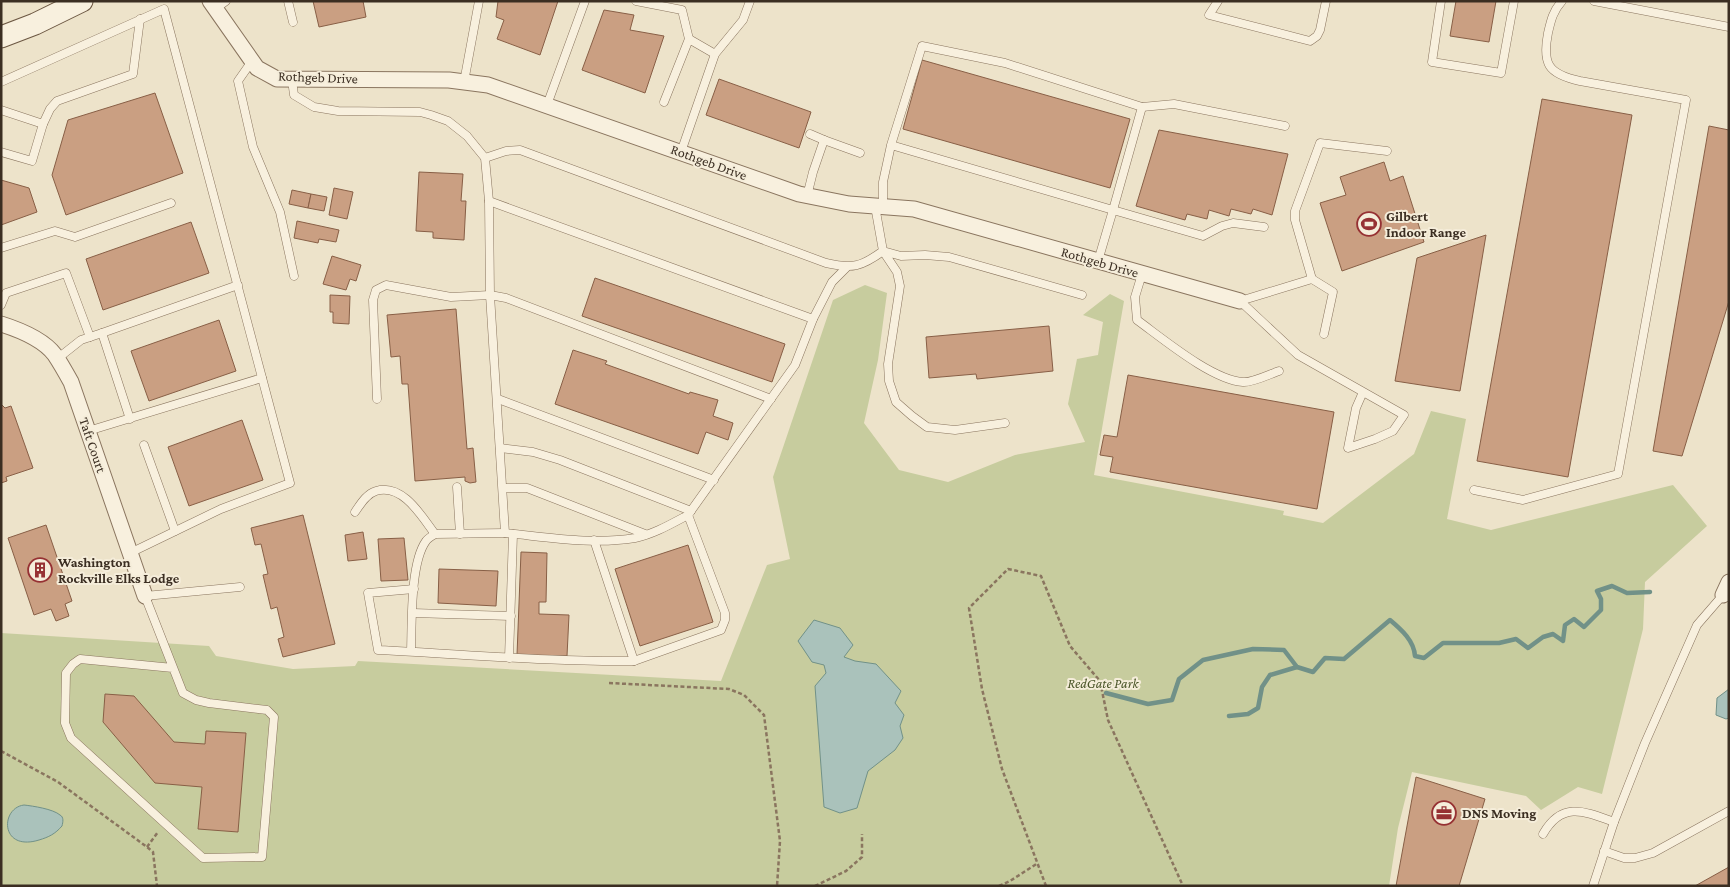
<svg xmlns="http://www.w3.org/2000/svg" width="1730" height="887" viewBox="0 0 1730 887" font-family="'Crimson Pro',serif">
  <style>
    .green { fill: #c7cc9e }
    .water { fill: #aac2bb; stroke: #719188 }
    .lines { fill: none; stroke-linecap: round; stroke-linejoin: round }
    .stream { stroke: #719188; stroke-width: 4.5 }
    .building { fill: #ca9f82; stroke: #885f46 }
    .service-casing { stroke: #8a755f; stroke-width: 9 }
    .minor-casing { stroke: #8a755f; stroke-width: 17 }
    .secondary-casing { stroke: #6c5742; stroke-width: 23 }
    .path { stroke: #8a755f; stroke-width: 2.5; stroke-dasharray: 4 2.5; stroke-linecap: butt }
    .service { stroke: #f8f0de; stroke-width: 8 }
    .minor { stroke: #f8f0de; stroke-width: 15 }
    .secondary { stroke: #f8f0de; stroke-width: 21 }
    .labels { text-anchor: middle; stroke-width: 4; stroke-linejoin: round; paint-order: stroke }
    .street-label { font-size: 14px; fill: #3b2e22; stroke: #f5edda }
    .poi-label { font-size: 14px; font-weight: bold; fill: #3b2e22; stroke: #f5edda; text-anchor: start }
    .park-label { font-size: 14px; font-style: italic; fill: #4b5629; stroke: #f5edda }
  </style>
  <rect width="100%" height="100%" fill="#ede3ca"/>
  <path class="green" d="M865,285l22,8 -9,67 -14,63 35,47 49,12 67,-27 70,-13 -17,-38 9,-45 21,-4 5,-33 -20,-7 27,-21 14,7 -30,174 190,36 -1,4 40,8 91,-69 17,-43 35,8 -19,100 44,11 182,-45 34,41 -62,56 -2,47 -41,165 -24,-7 -37,23 -15,-14 -114,-24 -14,56 -9,58h-1388v-253l208,13 7,10 77,13 62,-3 3,-5 363,20 46,-116 23,-6 -17,-82 60,-177z"/>
  <g class="water">
    <path d="M814,620l26,8 13,17 -9,12 11,4 21,3 25,27 -6,12 9,12 -4,11 3,12 -8,12 -27,21 -11,37 -17,5 -16,-6 -9,-121 11,-13 -2,-8 -12,-3 -14,-21z"/>
    <path d="M1729,689v29l-3,1 -10,-4 1,-17z"/>
    <path d="M24,805c9,1 29,4 36,10 4,2 3,7 2,11 -7,8 -13,11 -23,14 -39,12 -39,-32 -15,-35z"/>
  </g>
  <g class="lines">
    <g class="stream">
      <path d="M1106,693l42,11 24,-4 7,-21 24,-19 50,-11 31,1 13,17 16,5 12,-14 19,1 46,-39c12,10 24,21 25,36l9,2 19,-15h56l17,-4 12,9 15,-11 10,-3 10,7 2,-16 9,-6 10,8 17,-17v-11l-4,-8 15,-5 15,7 23,-1"/>
      <path d="M1229,716l19,-2 10,-6 4,-21 8,-12 27,-8"/>
    </g>
  </g>
  <g class="building">
    <path d="M313,1h50l3,16 -47,10z"/>
    <path d="M498,1h60l-18,54 -43,-16 7,-19 -8,-3z"/>
    <path d="M1456,1h40l-7,41 -39,-6z"/>
    <path d="M604,10l30,5 -4,15 34,6 -19,57 -63,-23z"/>
    <path d="M922,60l208,59 -20,69 -207,-59z"/>
    <path d="M719,79l92,33 -12,36 -93,-33z"/>
    <path d="M155,93l28,80 -117,42 -14,-40 16,-55z"/>
    <path d="M1542,99l90,16 -64,362 -91,-16z"/>
    <path d="M1709,126l20,4v171l-47,155 -29,-5z"/>
    <path d="M1159,130l129,24 -16,61 -19,-6 -2,5 -20,-5 -2,7 -20,-6 -2,9 -20,-5 -2,6 -49,-14z"/>
    <path d="M1384,162l6,19 13,-5 21,66 -82,29 -22,-68 26,-8 -6,-18z"/>
    <path d="M419,172l44,2 -2,27h5l-2,39 -31,-2v-6l-17,-1z"/>
    <path d="M1,180l28,8 8,24 -36,13z"/>
    <path d="M334,188l19,4 -6,27 -18,-4z"/>
    <path d="M292,190l19,4 -3,14 -19,-4z"/>
    <path d="M311,194l16,3 -3,14 -16,-3z"/>
    <path d="M297,221l42,9 -3,12 -17,-3 -1,4 -24,-5z"/>
    <path d="M191,222l18,51 -106,37 -17,-51z"/>
    <path d="M1486,235l-26,156 -65,-10 22,-123z"/>
    <path d="M332,256l29,9 -5,16 -6,-2 -4,11 -23,-6z"/>
    <path d="M595,278l190,66 -13,38 -190,-66z"/>
    <path d="M330,295l20,1 -1,28 -16,-1v-11h-3z"/>
    <path d="M456,309l11,140 6,-1 3,34 -6,1 -5,-2v-4l-50,4 -7,-97h-6l-2,-28 -9,1 -4,-42z"/>
    <path d="M219,320l17,51 -87,30 -18,-50z"/>
    <path d="M1049,326l4,45 -76,8 -1,-5 -47,4 -3,-41z"/>
    <path d="M573,350l34,11 -2,3 84,30 1,-2 28,8 -5,16 20,7 -5,17 -22,-8 -8,22 -143,-50z"/>
    <path d="M1128,375l206,37 -17,97 -207,-37 3,-15 -13,-2 4,-20 13,2z"/>
    <path d="M1,404l4,4 6,-2 22,62 -27,9 1,4 -6,2z"/>
    <path d="M242,420l21,60 -74,26 -21,-59z"/>
    <path d="M303,515l32,129 -52,13 -5,-18 6,-2 -7,-30 -6,2 -8,-34 5,-1 -7,-30 -6,1 -4,-17z"/>
    <path d="M46,525l26,76 -7,3 4,12 -13,5 -5,-12 -17,6 -26,-77z"/>
    <path d="M363,532l4,27 -19,2 -3,-26z"/>
    <path d="M404,538l4,42 -27,1 -3,-42z"/>
    <path d="M688,545l25,77 -73,24 -25,-77z"/>
    <path d="M521,552l26,1 -1,49h-7v12l30,1 -2,41 -50,-1z"/>
    <path d="M439,569l59,2 -2,35 -58,-3z"/>
    <path d="M105,694l29,2 40,46 31,2 1,-13 40,2 -8,99 -40,-3 4,-42 -47,-4 -52,-61z"/>
    <path d="M1416,777l69,22 -26,87h-63z"/>
    <path d="M1729,867v19h-34z"/>
  </g>
  <g class="lines">
    <g class="service-casing">
      <g id="service">
        <path d="M288,1l5,21"/>
        <path d="M636,1l46,9 7,29"/>
        <path d="M1218,1l-9,14 101,26 7,-5 3,-6 6,-29"/>
        <path d="M1441,1l-9,61 69,11 13,-72"/>
        <path d="M1594,1l135,26"/>
        <path d="M215,9l11,-8"/>
        <path d="M252,61l-14,20 15,66 27,65 14,64"/>
        <path d="M292,80l2,15 20,12 24,4 82,1 11,3 17,6 19,15 18,22 4,43 1,94 15,238c42,4 88,12 130,5 19,-4 36,-14 53,-23l107,-150 18,-46 19,-37 14,-14"/>
        <path d="M1,82l163,-73 126,474 -69,26 -91,44"/>
        <path d="M464,82l15,-81"/>
        <path d="M664,102l25,-63 26,15"/>
        <path d="M547,105l38,-104"/>
        <path d="M1142,107l32,-3 111,22"/>
        <path d="M1,110l42,14 7,-15 7,-8 76,-27 7,-55"/>
        <path d="M810,134l14,6"/>
        <path d="M1,152l31,9 11,-37"/>
        <path d="M681,152l34,-98 28,-34 7,-19"/>
        <path d="M485,158l21,-7 14,-1 306,113c26,6 35,4 57,-12l-8,-45"/>
        <path d="M807,196l6,-24 11,-32 36,13"/>
        <path d="M489,201l324,118"/>
        <path d="M883,207v-25l8,-37 222,65 29,-103 -137,-44 -83,-17 -31,99"/>
        <path d="M1,248l54,-17 20,6 96,-34"/>
        <path d="M1098,261l15,-51 90,26 19,-10 11,-3 31,4"/>
        <path d="M1142,274l-7,23 2,23c25,18 75,60 106,62 9,1 27,-8 36,-11"/>
        <path d="M1312,279l21,13 -9,42"/>
        <path d="M1240,301l58,54 106,60 -11,16 -18,8 -27,9 8,-40 7,-16"/>
        <path d="M1240,301l72,-22 -17,-59v-9l25,-68 67,8"/>
        <path d="M1,305l5,-12 60,-20 24,64"/>
        <path d="M57,359l24,-19 21,-7"/>
        <path d="M377,399l-4,-99 3,-10 10,-5 65,12 39,-2 16,3 265,101"/>
        <path d="M498,399l216,81"/>
        <path d="M130,419l-28,-86 136,-48"/>
        <path d="M1005,423l-50,7 -28,-3 -15,-11 -16,-14 -7,-21 -1,-17 12,-78 -3,-14 -14,-21 18,5 24,-1 24,2 133,38"/>
        <path d="M88,431l174,-53"/>
        <path d="M144,445l31,86"/>
        <path d="M500,448l33,4 27,8 131,51"/>
        <path d="M457,487l3,47"/>
        <path d="M503,488h24l118,46"/>
        <path d="M1474,490l49,10 95,-26 68,-374 -106,-19c-32,-7 -38,-17 -32,-48 3,-13 5,-22 14,-32"/>
        <path d="M355,512c5,-7 11,-18 21,-21 27,-8 46,26 59,43"/>
        <path d="M594,540l40,121 87,-31 4,-10v-7l-37,-98"/>
        <path d="M414,589l-46,4 10,57c85,4 171,12 256,11"/>
        <path d="M413,613l98,3"/>
        <path d="M411,651c1,-27 -1,-88 15,-110 2,-3 6,-5 9,-7l70,-1"/>
        <path d="M509,658l4,-124"/>
        <path d="M173,668l-93,-9 -7,5 -7,9 -1,50 6,15 132,120 59,-1 12,-140 -7,-7 -58,-7 -13,-3 -13,-7 -38,-97 95,-9"/>
        <path d="M1543,834c19,-33 41,-23 71,-12"/>
        <path d="M1604,851l20,7h11l18,-5 76,-42"/>
        <path d="M1593,886l21,-64 31,-79 52,-118 26,-30"/>
      </g>
    </g>
    <g class="minor-casing">
      <g id="minor">
        <path d="M210,1l47,67 20,11 172,1 39,5 311,109 50,10 65,5 326,92"/>
        <path d="M1,324c19,6 42,15 54,31 6,9 11,18 16,27l74,214"/>
        <path d="M1723,595l6,-13"/>
      </g>
    </g>
    <g class="secondary-casing">
      <path id="secondary" d="M1,37l34,-13 47,-23"/>
    </g>
    <g class="path">
      <path d="M609,683l120,6 15,6 20,20 16,126 -3,45"/>
      <path d="M1,751l57,31 89,65 6,5 4,34"/>
      <path d="M147,847l11,-15"/>
      <path d="M815,886l31,-15 16,-14v-23"/>
      <path d="M999,886l11,-5 28,-18"/>
      <path d="M1046,886l-44,-117 -20,-80 -13,-81 39,-39 33,7 29,70 30,35 8,39 75,166"/>
    </g>
    <use href="#service" class="service"/>
    <use href="#minor" class="minor"/>
    <use href="#secondary" class="secondary"/>
  </g>
  <defs>
    <g id="stadium-ring" transform="scale(1.25)"><circle r="9.5" fill="#f5edda" stroke="#963133" stroke-width="1.5"/><path d="M0-5a6.5 5 0 1 0 0 10a6.5 5 0 1 0 0-10ZM-3.5-1.8h7v3.6h-7Z" fill="#963133"/></g>
    <g id="building-ring" transform="scale(1.25)"><circle r="9.5" fill="#f5edda" stroke="#963133" stroke-width="1.5"/><path d="M-4-6H4V6H1V3H-1V6H-4ZM-2.5-4.3h1.7v1.8h-1.7ZM.8-4.3h1.7v1.8H.8ZM-2.5-1h1.7V.8h-1.7ZM.8-1h1.7V.8H.8Z" fill="#963133"/></g>
    <g id="office-ring" transform="scale(1.25)"><circle r="9.5" fill="#f5edda" stroke="#963133" stroke-width="1.5"/><path d="M-6-3h4V-5.5h4V-3h4V5H-6ZM-1-4.5V-3h2v-1.5ZM-6 0V1H6V0Z" fill="#963133"/></g>
  </defs>
  <g fill-rule="evenodd">
    <use href="#stadium-ring" x="1369" y="224"/>
    <use href="#building-ring" x="40" y="570"/>
    <use href="#office-ring" x="1444" y="813"/>
  </g>
  <g class="labels">
    <g class="street-label">
      <text transform="translate(318 77) rotate(2)" y="5">Rothgeb Drive</text>
      <text transform="translate(709 162) rotate(20)" y="5">Rothgeb Drive</text>
      <text transform="translate(1100 262) rotate(16)" y="5">Rothgeb Drive</text>
      <text transform="translate(93 445) rotate(71)" y="5">Taft Court</text>
    </g>
    <g class="poi-label">
      <text x="1386" y="221">Gilbert<tspan x="1386" dy="16">Indoor Range</tspan></text>
      <text x="58" y="567">Washington<tspan x="58" dy="16">Rockville Elks Lodge</tspan></text>
      <text x="1462" y="818">DNS Moving</text>
    </g>
    <g class="park-label">
      <text x="1103" y="688">RedGate Park</text>
    </g>
  </g>
  <rect width="1730" height="887" fill="none" stroke="#3b2e22" stroke-width="5"/>
</svg>
